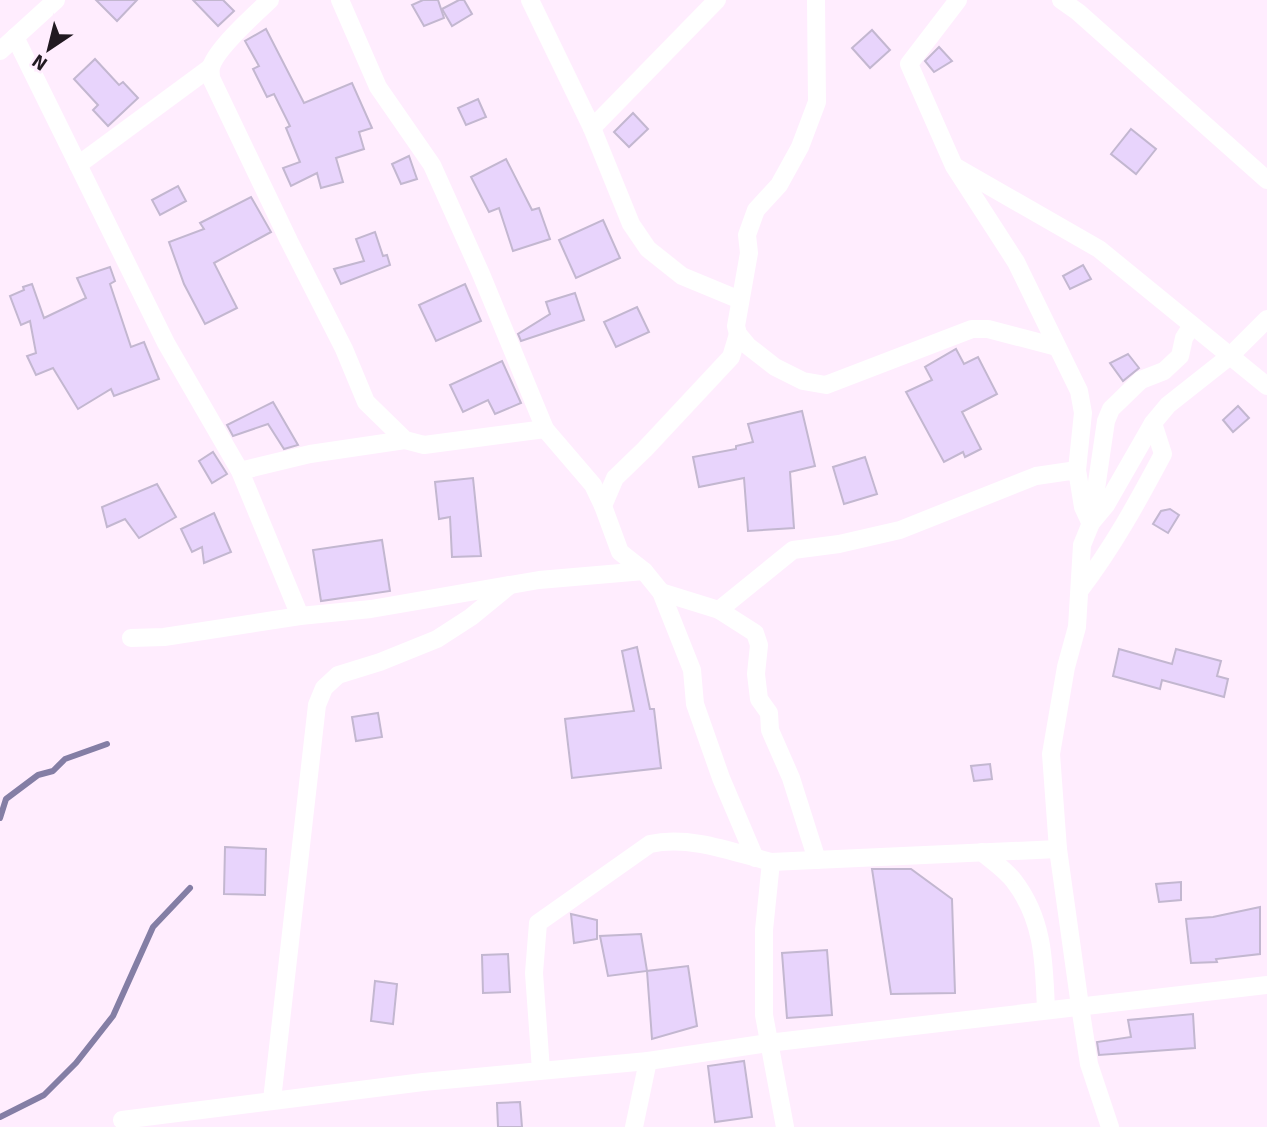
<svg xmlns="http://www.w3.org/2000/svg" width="1267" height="1127" viewBox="0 0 1267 1127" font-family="Signika,sans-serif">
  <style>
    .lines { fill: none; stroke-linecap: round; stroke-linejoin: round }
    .stream { stroke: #847ea5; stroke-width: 6 }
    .building { fill: #e8d4fc; stroke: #c3b7d0; stroke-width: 2 }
    .street { stroke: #fff; stroke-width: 18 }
  </style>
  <rect width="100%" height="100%" fill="#ffedfe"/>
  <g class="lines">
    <g class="stream">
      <path d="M0,818l6,-19 32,-24 15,-4 12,-12 42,-15"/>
      <path d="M0,1117l44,-22 32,-32 37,-47 40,-89 37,-39"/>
    </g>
  </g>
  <g class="building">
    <path d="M96,0h41l-20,21z"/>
    <path d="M193,0h30l11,11 -16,15z"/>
    <path d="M423,0h15l6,18 -20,8 -12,-21z"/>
    <path d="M459,0h5l8,14 -20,12 -10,-17z"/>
    <path d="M266,29l38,74 48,-20 20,45 -13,4 5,17 -28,9 7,24 -22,6 -4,-15 -26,13 -8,-18 17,-6 -14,-34 4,-2 -16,-32 -7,3 -14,-28 6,-3 -14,-25z"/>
    <path d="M872,30l18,20 -20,18 -18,-20z"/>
    <path d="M939,47l13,14 -18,11 -9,-11z"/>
    <path d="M95,59l24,26 4,-3 15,16 -30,28 -15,-16 5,-5 -24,-26z"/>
    <path d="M478,99l8,18 -20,8 -8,-17z"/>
    <path d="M633,113l15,16 -19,18 -15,-15z"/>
    <path d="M1131,129l25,20 -20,25 -25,-20z"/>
    <path d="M409,156l8,23 -16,5 -9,-20z"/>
    <path d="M506,159l26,51 7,-2 11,31 -37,12 -14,-43 -10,4 -18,-35z"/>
    <path d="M178,186l8,15 -26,14 -8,-15z"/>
    <path d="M251,197l20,35 -57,31 23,45 -32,16 -21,-40 -15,-42 35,-13 -4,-6z"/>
    <path d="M603,220l17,38 -44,20 -17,-38z"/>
    <path d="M375,232l8,24 4,-1 3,10 -49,19 -7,-15 30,-8 -8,-22z"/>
    <path d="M1083,265l8,14 -21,10 -7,-13z"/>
    <path d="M110,267l5,14 -5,3 21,63 13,-5 15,37 -45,17 -3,-7 -33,20 -25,-41 -17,7 -9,-19 9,-3 -6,-32 -9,4 -11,-29 14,-6 -1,-3 9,-3 12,34 42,-20 -9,-20z"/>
    <path d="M465,284l16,37 -45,20 -17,-36z"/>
    <path d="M575,293l9,27 -63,21 -3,-7 32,-20 -4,-12z"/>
    <path d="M637,307l12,25 -33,15 -12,-25z"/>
    <path d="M956,349l8,15 14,-7 19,37 -35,18 19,37 -16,8 -2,-5 -19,10 -38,-70 26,-12 -7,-13z"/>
    <path d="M1128,354l11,14 -16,13 -13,-18z"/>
    <path d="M502,361l19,42 -26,11 -7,-14 -25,12 -13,-27z"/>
    <path d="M273,402l25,43 -14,4 -16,-25 -35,12 -6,-11z"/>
    <path d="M1238,406l11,12 -16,14 -10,-12z"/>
    <path d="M802,411l13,55 -25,6 4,56 -46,3 -4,-53 -45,9 -6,-30 43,-8v-3l17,-4 -5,-18z"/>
    <path d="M213,452l14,22 -15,9 -13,-22z"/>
    <path d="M865,457l12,37 -33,10 -11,-37z"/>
    <path d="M473,478l8,78 -29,1 -2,-40 -11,2 -4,-37z"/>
    <path d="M157,484l19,33 -37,21 -14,-19 -18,8 -5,-20z"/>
    <path d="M1170,509l9,6 -11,18 -15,-9 8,-13z"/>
    <path d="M214,513l17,39 -27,11 -2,-16 -10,5 -11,-23z"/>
    <path d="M382,540l8,51 -69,10 -8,-51z"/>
    <path d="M637,647l13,62h4l7,59 -89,10 -7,-59 69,-8 -12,-60z"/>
    <path d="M1119,649l53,15 4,-15 45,12 -4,15 11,3 -4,18 -62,-17 -2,9 -47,-13z"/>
    <path d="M378,713l4,24 -26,4 -4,-24z"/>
    <path d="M990,764l2,15 -18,2 -3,-15z"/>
    <path d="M225,847l41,2 -1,46 -41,-1z"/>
    <path d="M872,869h39l41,30 3,94 -64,1z"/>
    <path d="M1181,882v18l-22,2 -3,-18z"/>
    <path d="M1260,907v47l-44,5 1,3 -26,1 -5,-44 27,-2z"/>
    <path d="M571,914l26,6v19l-23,4z"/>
    <path d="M641,934l6,37 -39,5 -8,-40z"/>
    <path d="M827,950l5,65 -45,3 -5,-65z"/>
    <path d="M508,954l2,38 -27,1 -1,-38z"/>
    <path d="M688,966l9,60 -45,13 -5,-68z"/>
    <path d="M375,981l22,3 -4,40 -22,-3z"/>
    <path d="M1193,1014l2,34 -96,7 -2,-13 34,-5 -3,-17z"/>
    <path d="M744,1061l8,56 -37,5 -7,-56z"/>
    <path d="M520,1102l2,25h-24l-1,-24z"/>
  </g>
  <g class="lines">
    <g class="street">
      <path d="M270,0c-14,13 -54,49 -59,67 -1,4 0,7 0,11l78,163 55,108 22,53 39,38 19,5 121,-16"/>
      <path d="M340,0l38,87 54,78 49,109 64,155 48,56 10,21 17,46 24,19 17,21 31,78 3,34 26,74 34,80"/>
      <path d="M530,0l62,128 125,-128"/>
      <path d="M816,0l1,102 -17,45 -21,38 -23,25 -9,25 2,18 -13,73 2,8 10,12 27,21 28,14 23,4 146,-56h16l69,18"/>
      <path d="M958,0l-49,64 45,102 62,96 63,129 4,22 -6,57"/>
      <path d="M1061,0l17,12 189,168"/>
      <path d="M15,37l151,306 74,128 60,145"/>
      <path d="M0,51l56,-51"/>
      <path d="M592,128l39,96 17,25 34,27 58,24"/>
      <path d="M78,165l133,-98"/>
      <path d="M956,167l143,82 168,137"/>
      <path d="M240,471l70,-17 95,-14"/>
      <path d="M603,506l12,-28 30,-29 86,-92 7,-23"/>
      <path d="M1091,523l15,-18 47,-82 15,-18 62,-49 37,-37"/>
      <path d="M1080,590c33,-43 58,-89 83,-136l-10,-31"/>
      <path d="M661,592l58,18 74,-60 46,-6 61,-14 136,-54 41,-6 6,37 6,13"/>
      <path d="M719,610l36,23 4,12 -3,29 3,25 10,14 1,17 21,48 26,82"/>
      <path d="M131,638l33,-1 136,-21 71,-7 168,-29 105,-9"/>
      <path d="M982,852c10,9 24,18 32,29 30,39 30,82 32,129"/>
      <path d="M771,862l-7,68v85l21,112"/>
      <path d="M541,1070l-7,-97 4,-50 112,-79c39,-9 83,8 121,18l287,-13"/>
      <path d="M272,1100l45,-395 7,-17 14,-13 42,-13 57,-23 34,-22 39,-32"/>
      <path d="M122,1120l301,-38 225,-21 120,-18 499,-58"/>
      <path d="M634,1127l14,-66"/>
      <path d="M1110,1127l-21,-63 -9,-58 -22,-157 -7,-95 15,-87 11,-40 5,-82 9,-22 15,-102 5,-12 30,-29 23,-9 16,-15 4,-18 8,-13"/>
    </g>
  </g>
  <g transform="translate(49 49) rotate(215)" stroke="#ffedfe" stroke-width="5" paint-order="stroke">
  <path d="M0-5L12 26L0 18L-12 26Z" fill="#211921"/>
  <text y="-10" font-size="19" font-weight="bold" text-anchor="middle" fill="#211921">N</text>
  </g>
</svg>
